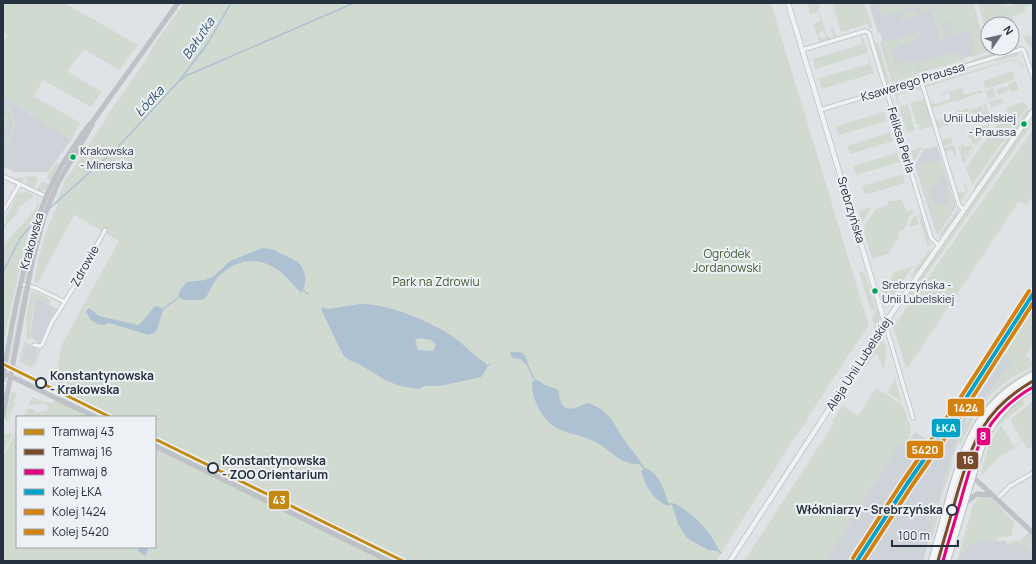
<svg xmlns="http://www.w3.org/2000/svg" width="1036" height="564" viewBox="0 0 1036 564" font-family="Manrope,sans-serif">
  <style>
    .built { fill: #ced2d9 }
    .green { fill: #d1dad0 }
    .water { fill: #adc1d2; fill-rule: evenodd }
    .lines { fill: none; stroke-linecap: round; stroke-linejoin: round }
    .stream { stroke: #adc1d2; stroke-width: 1.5 }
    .minor-casing { stroke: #bec1c4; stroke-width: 5 }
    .tertiary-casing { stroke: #bec1c4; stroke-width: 6 }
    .primary-casing { stroke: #bcc0c4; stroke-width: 8 }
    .minor { stroke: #eff1f2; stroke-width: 3.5 }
    .tertiary { stroke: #eff1f2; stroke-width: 4.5 }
    .secondary { stroke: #bec1c5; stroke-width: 5 }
    .primary { stroke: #f4f5f6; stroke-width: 6 }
    .rail { stroke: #c9cbcd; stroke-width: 1.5; stroke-dasharray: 2 4; stroke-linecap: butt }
    .rail-1-casing { stroke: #edf1f5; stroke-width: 7 }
    .rail-2-casing { stroke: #edf1f5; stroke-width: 7 }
    .rail-3-casing { stroke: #edf1f5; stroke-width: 7 }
    .rail-1 { stroke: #02a3c7; stroke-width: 4 }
    .rail-2 { stroke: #d4810d; stroke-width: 4 }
    .rail-3 { stroke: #d4810d; stroke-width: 4 }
    .tram-1-casing { stroke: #edf1f5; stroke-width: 6 }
    .tram-2-casing { stroke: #edf1f5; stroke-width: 6 }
    .tram-3-casing { stroke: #edf1f5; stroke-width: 6 }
    .tram-1 { stroke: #c38910; stroke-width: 3 }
    .tram-2 { stroke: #7a4b2a; stroke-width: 3 }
    .tram-3 { stroke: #e5007d; stroke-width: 3 }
    .bus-dot { fill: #00a651; stroke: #edf1f5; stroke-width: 1.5 }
    .stop-dot { fill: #edf1f5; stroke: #26313f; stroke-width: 2 }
    .labels { text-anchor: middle; stroke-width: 4; stroke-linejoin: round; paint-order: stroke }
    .bus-label { font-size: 11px; fill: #26313f; stroke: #edf1f5; text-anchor: start }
    .street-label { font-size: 12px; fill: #26313f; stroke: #edf1f5 }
    .park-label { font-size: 12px; fill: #3d5b33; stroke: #edf1f5 }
    .stop-label { font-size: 12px; font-weight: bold; fill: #26313f; stroke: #edf1f5; text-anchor: start }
    .water-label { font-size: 13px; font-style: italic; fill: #305274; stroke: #edf1f5 }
    .line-badge { stroke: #edf1f5; stroke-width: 1.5 }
    .badge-label { font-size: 11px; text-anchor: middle; font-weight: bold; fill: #fff }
  </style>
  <rect width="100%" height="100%" fill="#e0e3e6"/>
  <g class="built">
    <path d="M871,3h102l14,49 -15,5v-1l-8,2v1l-72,22 -12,-39 3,-1 -3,-9 -2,1 -8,-26z"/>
    <path d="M3,97l68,43 -23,32h-33l-12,-6z"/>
    <path d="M937,146l19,61 -18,27 -2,-2 -21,-67 9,-16z"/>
    <path d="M1033,289v16l-32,49 11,7 -22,31 -12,12 -11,15 -22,57 -6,28 -6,-3 -7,18 7,4 -10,38h-98l74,-117 6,3 10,-15 15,10 54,-86 4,3z"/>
    <path d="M36,298l21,11 -8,12 -9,22h-1l-9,-6z"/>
    <path d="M27,345l11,4 -5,13 -11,-5z"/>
    <path d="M968,523l20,18h18l1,3 8,-3 18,9v11h-76z"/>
  </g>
  <g class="green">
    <path d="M3,3h62l73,42 -19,25 -35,-21 -17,22 35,21 -11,15 -48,-27 -9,16 46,27 -9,17 -68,-43v-55l5,-6 -5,-4z"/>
    <path d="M184,3h587l98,323 -13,18 -49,75 1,1 -16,22 -76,119h-713v-103l14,-29v118h138v-130h-132l4,-8h7l1,4 14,-3 -3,-6 -18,1 4,-8 13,5 8,1 5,-19v-20l3,-18 58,-105 -45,-26 -36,68 -3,-1c0,-18 14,-62 23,-77l-2,-1 9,-24 11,-15 37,-58 34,-49 8,-15z"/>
    <path d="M814,3h7l-2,1 1,3 -2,1 9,27h1l2,3 4,-1 -4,-9 3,-1 3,10 -17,5 -2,-5 3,-1 2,3 4,-2 -2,-6h-2l-3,2 1,2 -3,1 -4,-12 8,-3 -3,-9 -8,2 -2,-9z"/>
    <path d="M832,3h32l9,25h-4l-1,-4 -27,8z"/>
    <path d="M877,3h39l1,3 -36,11z"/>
    <path d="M918,3h13l2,6 -12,3z"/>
    <path d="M933,3h35l1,2 3,-1 14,48 -13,4 -2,-7 3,-3 -4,-15 -17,5 -4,-15 -7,3 4,14 -6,2 -8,-29 3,-1z"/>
    <path d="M978,3h16l14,3 10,-3h15l-8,4v5l-13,4 8,25 -8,3v-20h-24v15z"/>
    <path d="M917,10v5l-15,5 -2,-5z"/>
    <path d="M923,31l1,3 -11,4 1,4 -10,3 -8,-6z"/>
    <path d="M862,35l6,18 -53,16 -2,-10 50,-15 -3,-8z"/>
    <path d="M1029,35l3,1 1,10 -4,1 -6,-10z"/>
    <path d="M892,39l10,6 -11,4 5,16 18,-5 4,14 -25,8 -2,-2 -11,-38 13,39 -11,-39z"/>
    <path d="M878,42l12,41h-3l-12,-40z"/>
    <path d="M1021,45l1,1 -48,15 -1,-2z"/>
    <path d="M956,52l5,1 3,7 -44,13 14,-5 -14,4 -3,-9z"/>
    <path d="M1018,53l2,2 -24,7 -1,-2z"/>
    <path d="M867,56h1l6,17 -52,16 -4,-11 48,-13 3,-2z"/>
    <path d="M1012,59l11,5 1,3h-3l-3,-5 -4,1v-2h-4l-84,26 -1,-2z"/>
    <path d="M965,61v2l-44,13v-1z"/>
    <path d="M1013,71l2,8 -30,10 -2,-8z"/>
    <path d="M919,75v2l-27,8v-2z"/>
    <path d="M1016,81l3,9 -6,2 -1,-2 -2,1 -2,-7z"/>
    <path d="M921,86v3l-15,3 -9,4 2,7 -1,1 -3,-10z"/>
    <path d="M1007,86l1,5 -10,4 -2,-6z"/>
    <path d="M962,88l2,7 18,-5 1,3 -8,1 -8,4v-1l-12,5 -1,-1 -22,7 -1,-4 2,-1 -1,-3h1l2,4 16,-5 -2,-6 -8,2 -1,-1z"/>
    <path d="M993,88l3,9 -8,2 -2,-8z"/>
    <path d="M1002,98l1,5 -12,5 -2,-6z"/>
    <path d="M925,99l8,27 -14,4 -1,-3 2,-1 -1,-2h-2l-7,-21z"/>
    <path d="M3,101c16,12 16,34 0,46 0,-5 4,-7 6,-11 7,-11 3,-23 -6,-31z"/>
    <path d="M1023,102l5,4 -56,79 -6,-17 44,-62z"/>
    <path d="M983,103h2l4,11 -51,14 -2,-8 3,-1 2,6 16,-5 -2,-8 6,-2 2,1v-2l5,-1 3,8 14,-4z"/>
    <path d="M908,105l7,25 -8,3 -8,-26z"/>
    <path d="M982,106l2,5 -13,4 -1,-5z"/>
    <path d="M898,108l7,25 -2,1 -1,-2 -7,-22z"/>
    <path d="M1028,108l2,2 -54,77 -3,1z"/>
    <path d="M884,112l3,9 -49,14 -2,-9z"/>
    <path d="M3,115l7,4 -7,12z"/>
    <path d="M955,115l1,4 -14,5 -1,-5z"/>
    <path d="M1030,122l2,2 -121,173 -2,-1 3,-7 109,-156 5,-6 2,1z"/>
    <path d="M989,124l1,2 -14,20 -1,-1 11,-17 -18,5v-2z"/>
    <path d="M1033,129v67l-6,9 -8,-4 -110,165 -3,2 -13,-41z"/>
    <path d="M979,130l3,3 -8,12 -3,-2 1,-1 -2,-4h-2v-5z"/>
    <path d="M890,132l3,9 -43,13 -3,-8z"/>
    <path d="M951,137l2,6 -9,3 -2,-6z"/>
    <path d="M963,144l2,3 4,-1 1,-2 3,2 -7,10 -3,-1 -3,-10z"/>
    <path d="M954,145l3,10 -3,1 -2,-6 -6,2 -2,-4z"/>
    <path d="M959,145l6,14 9,-12h1l-11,16 -1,-1 -5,-16z"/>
    <path d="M921,147l1,1 -8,13 -3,-10z"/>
    <path d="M897,153l3,9 -44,13 -3,-9z"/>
    <path d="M941,159l5,17 -4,1 1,2 -5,-2 -1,2 4,4 -12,5 6,18 13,-3 -2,-8 3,-2 -4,-12h2l8,26 -17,26 -1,-1 -20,-66z"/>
    <path d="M56,163l3,1 -8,17 -3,-2 -1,-3z"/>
    <path d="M903,174l2,9 -40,12 -3,-9z"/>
    <path d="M35,176l3,4 -4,8 -8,-4 1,-4 -3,-2 -1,2h1l-2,3 -8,-3 2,-2z"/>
    <path d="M41,182h2l6,2 -3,6 -5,2 -4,-2z"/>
    <path d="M964,184h2l2,7 -7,10 -3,-8 8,-2z"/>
    <path d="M24,191l9,4v3l-2,2 -1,-2 -2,1v2l-9,6v2l-2,1 1,2 -15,17v-6h2l2,-2 -2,-2 13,-26 1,1z"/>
    <path d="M34,196l4,2c3,7 -4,21 -8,26l-27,119v-101l2,1 29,-32 4,-10z"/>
    <path d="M900,199l2,1 5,12 6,-2v2c-5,5 -6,13 -10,19l-2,-1 -3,4 2,2 -12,18 -16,5 -9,-31 13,-19 11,-4 1,-4h7z"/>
    <path d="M46,203l1,1 -13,39 -8,38 -1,-1 7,-36z"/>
    <path d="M870,207l1,2 -9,14 -3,-12z"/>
    <path d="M958,208v5l-16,23 -4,1z"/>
    <path d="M918,214l3,1 9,29 -2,4z"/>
    <path d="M916,215l3,9 -9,3 -1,-2 4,-8z"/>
    <path d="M931,247c-1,11 -12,23 -20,30l-1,-1z"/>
    <path d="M913,266l-15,22 -5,-3 1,-4 -3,-1 2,-7z"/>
    <path d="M862,271l3,3 5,15 -2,1 2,4h1l5,14 -5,3 -12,-39z"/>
    <path d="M887,285l2,1 -2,13h-2l-4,-13z"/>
    <path d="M890,286l2,1 1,-1 5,3 -8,10h-2z"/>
    <path d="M25,289l-13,69 -2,-1 13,-66z"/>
    <path d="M34,291l16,8 1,2 -2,4 -13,-7 -6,30 1,10 -2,3 -4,-4 2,-5 -1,-15 5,-25z"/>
    <path d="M1033,305v40l-7,11 6,5h1v5c-38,19 -55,38 -72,78l-3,-3c8,-22 17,-31 32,-49 8,-9 15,-21 22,-31l-11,-7z"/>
    <path d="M876,310h2l2,10 -4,10 -3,-4 1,-2 -2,-5z"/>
    <path d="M882,339c7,10 3,20 2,31l-6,-15 -3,-1 -7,10 -6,3 18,-27z"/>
    <path d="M24,342h2l5,3v1l-4,-1 -5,12 11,5 5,-13 3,1 -5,13 -5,5 -12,-6z"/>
    <path d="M15,365l11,6 -4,8 -6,-5 1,-3 -2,-2z"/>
    <path d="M1033,368v2c-26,12 -46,33 -61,56 13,-26 35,-45 61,-58z"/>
    <path d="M895,379l7,23 -15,-10z"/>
    <path d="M876,388l27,17 6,18 2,3 -2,14 -4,7 -6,-3 -74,117h-81l90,-138 -2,-2 11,-16 15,11z"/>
    <path d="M12,392l5,1 -3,8 1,3 -8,18 -2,-3 6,-26z"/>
    <path d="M1023,400l1,1v4l-29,23 -10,20 -5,16c6,-22 19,-56 43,-64z"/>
    <path d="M1033,401v46l-5,2 -16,-24 -1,-6z"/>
    <path d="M1001,425l13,21 6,-4 -2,-5 4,5 -9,7 -14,8 -17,18 -1,-4 9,-29z"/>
    <path d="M13,433v1l-10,20 1,-20z"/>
    <path d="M951,460l2,2 -14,42v10l-7,23 -5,8 6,-22 -8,-4 8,-18 6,3 6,-29z"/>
    <path d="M950,480l1,1 -9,33v-7z"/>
    <path d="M979,496c13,1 14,4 23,12v1l12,13 -3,14 -13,1v4h8l1,3 8,-3h5l8,-9 5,4v19l-10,-9 -9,-4 -1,3h-8v-4c-26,0 -34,-3 -48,20l16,-56 4,-5z"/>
  </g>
  <g class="water">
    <path d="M263,248l9,1 26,13c8,8 10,22 3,31 -7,-7 -12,-14 -19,-20 -19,-16 -44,-16 -62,2 -8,7 -9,18 -17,25h-20l-5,-5 3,-6 6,-7 18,-2 9,-4 16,-15z"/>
    <path d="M360,304c28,-1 72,18 95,34 11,8 19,19 31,25l1,5 -6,9 -41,9h-16l-5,3 -19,-3 -15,-6 -26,-16 -10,-4 -5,-4 -4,-7 -19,-40 1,-2 6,2zM420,338l11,2 5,5 -3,6 -15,-1 -3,-10z"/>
    <path d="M156,306l6,2 1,2 -6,20 -3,3 -5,2 -40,-12 -6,2 -6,-1 -6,-4 -5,-8 3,-4 10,8 39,9c8,-5 10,-14 18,-19z"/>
    <path d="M511,352c11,1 13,-3 17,11l-3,1 -4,-5 -9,-1 -2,-5z"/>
    <path d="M537,380l8,5 12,4c3,4 2,9 4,13 5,12 17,5 26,1 22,6 26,20 38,38 6,9 13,15 18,25l-1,1 -3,-3c-17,1 -27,-12 -40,-20 -25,-15 -44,-6 -60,-35 -5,-10 -7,-16 -7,-27z"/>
    <path d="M645,468c16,6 19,23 24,37l-2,1c-14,-7 -22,-20 -26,-35z"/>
    <path d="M674,503c19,10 37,28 45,48l-11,-1 -21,-12 -9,-14 -6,-19z"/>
    <path d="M139,547h10l-4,9 -7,-5z"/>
  </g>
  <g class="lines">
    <g class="stream">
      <path d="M179,81l29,-38 23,-40"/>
      <path d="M50,208l67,-60 61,-66 10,-7 166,-72"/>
      <path d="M3,272l18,-35 15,-16"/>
      <path d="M303,290l5,4"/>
      <path d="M163,309l16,-12"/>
      <path d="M527,364l8,17"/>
      <path d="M487,366l3,-2"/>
      <path d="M643,466l1,3"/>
      <path d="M669,504h3"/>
      <path d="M719,551l2,2"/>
    </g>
    <g class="minor-casing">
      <g id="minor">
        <path d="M802,50l63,-19 4,2 62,205 8,8"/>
        <path d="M921,80l38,125 5,5"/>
        <path d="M820,110l202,-61 2,2 9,26"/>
        <path d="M3,176l44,21"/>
        <path d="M3,212l17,-28"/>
        <path d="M21,284l15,4 29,14"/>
        <path d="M885,323l28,95"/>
        <path d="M34,345l6,1 2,-1 10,-23 22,-35 31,-57"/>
        <path d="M997,499l13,-13 23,-13"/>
      </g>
    </g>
    <g class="tertiary-casing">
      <g id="tertiary">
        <path d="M788,3l97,320"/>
        <path d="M730,561l155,-238 148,-212"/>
      </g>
    </g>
    <g class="primary-casing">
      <g id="primary">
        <path d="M932,561c6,-22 12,-43 18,-65 15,-53 30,-95 83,-121"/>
        <path d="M947,561l33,-110c9,-27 28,-50 53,-63"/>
      </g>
    </g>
    <use href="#minor" class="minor"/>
    <use href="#tertiary" class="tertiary"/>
    <g class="secondary">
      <path d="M8,375l87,42"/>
      <path d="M3,380c5,-34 11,-68 19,-102 11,-48 22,-89 51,-130 6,-9 12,-19 20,-27l85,-118"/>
      <path d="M3,416l29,-153 12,-46 14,-34 34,-58"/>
      <path d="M155,446l234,115"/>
      <path d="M958,470l14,6 61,57"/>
      <path d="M965,503l12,-9 13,1"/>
    </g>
    <use href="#primary" class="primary"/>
    <g class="rail">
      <path d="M853,561l35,-54"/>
      <path d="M866,561l58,-86"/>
    </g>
    <g class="rail-1-casing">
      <path id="rail-1" d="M857,561l50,-77 56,-81 70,-109"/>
    </g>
    <g class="rail-2-casing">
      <path id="rail-2" d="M863,561l48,-74 56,-81 66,-103"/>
    </g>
    <g class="rail-3-casing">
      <path id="rail-3" d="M853,558l50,-77 56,-81 70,-109"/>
    </g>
    <use href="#rail-1" class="rail-1"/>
    <use href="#rail-2" class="rail-2"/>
    <use href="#rail-3" class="rail-3"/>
    <g class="tram-1-casing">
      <g id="tram-1">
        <path d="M3,364l107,53"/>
        <path d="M155,439l248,122"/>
      </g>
    </g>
    <g class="tram-2-casing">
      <path id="tram-2" d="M938,561c6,-22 13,-45 19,-67 16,-53 26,-84 76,-113"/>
    </g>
    <g class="tram-3-casing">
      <path id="tram-3" d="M943,561c6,-22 13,-43 19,-65 14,-49 24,-82 71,-109"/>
    </g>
    <use href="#tram-1" class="tram-1"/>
    <use href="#tram-2" class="tram-2"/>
    <use href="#tram-3" class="tram-3"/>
  </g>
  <g class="bus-dot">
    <circle cx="1024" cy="124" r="3.5"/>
    <circle cx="73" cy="157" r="3.5"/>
    <circle cx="875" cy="291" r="3.5"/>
  </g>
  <g class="stop-dot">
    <circle cx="41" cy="383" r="5"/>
    <circle cx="213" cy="468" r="5"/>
    <circle cx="952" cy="510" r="5"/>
  </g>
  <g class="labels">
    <g class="bus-label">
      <text x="1016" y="122" text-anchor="end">Unii Lubelskiej<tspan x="1016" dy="14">- Praussa</tspan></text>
      <text x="80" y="155">Krakowska<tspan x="80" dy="14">- Minerska</tspan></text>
      <text x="882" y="289">Srebrzyńska -<tspan x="882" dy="14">Unii Lubelskiej</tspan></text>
    </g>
    <g class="street-label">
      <text transform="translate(913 82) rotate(-17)" y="4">Ksawerego Praussa</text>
      <text transform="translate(901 140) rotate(73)" y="4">Feliksa Perla</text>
      <text transform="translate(851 210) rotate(73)" y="4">Srebrzyńska</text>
      <text transform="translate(32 241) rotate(-74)" y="4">Krakowska</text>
      <text transform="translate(85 266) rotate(-61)" y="4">Zdrowie</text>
      <text transform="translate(859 364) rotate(-57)" y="4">Aleja Unii Lubelskiej</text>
    </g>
    <g class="park-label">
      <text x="727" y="258">Ogródek<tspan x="727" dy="14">Jordanowski</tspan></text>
      <text x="436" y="286">Park na Zdrowiu</text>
    </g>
    <g class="stop-label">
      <text x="50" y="380">Konstantynowska<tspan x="50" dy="14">- Krakowska</tspan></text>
      <text x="222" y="465">Konstantynowska<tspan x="222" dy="14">- ZOO Orientarium</tspan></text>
      <text x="943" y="514" text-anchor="end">Włókniarzy - Srebrzyńska</text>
    </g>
    <g class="water-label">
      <text transform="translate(198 38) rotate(-56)" y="5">Bałutka</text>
      <text transform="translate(149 101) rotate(-47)" y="5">Łódka</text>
    </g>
  </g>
  <g class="line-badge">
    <rect x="947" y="398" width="38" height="19" rx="4" fill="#d4810d"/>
    <rect x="931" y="418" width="30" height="20" rx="4" fill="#02a3c7"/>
    <rect x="976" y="427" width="15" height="19" rx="4" fill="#e5007d"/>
    <rect x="906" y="440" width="38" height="19" rx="4" fill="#d4810d"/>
    <rect x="956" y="451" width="23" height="19" rx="4" fill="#7a4b2a"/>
    <rect x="268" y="490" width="22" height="20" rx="4" fill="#c38910"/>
  </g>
  <g class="badge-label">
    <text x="966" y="412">1424</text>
    <text x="946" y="432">ŁKA</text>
    <text x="983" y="440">8</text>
    <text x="925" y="454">5420</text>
    <text x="968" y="464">16</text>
    <text x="279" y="504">43</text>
  </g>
  <rect width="1036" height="564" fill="none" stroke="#26313f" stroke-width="8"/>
  <rect x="16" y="416" width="140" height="132" fill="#edf1f5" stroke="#9da4ac"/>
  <rect x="24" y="429" width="20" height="6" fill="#c38910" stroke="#9da4ac"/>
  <text x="52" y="436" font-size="12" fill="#26313f">Tramwaj 43</text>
  <rect x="24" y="449" width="20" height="6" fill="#7a4b2a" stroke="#9da4ac"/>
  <text x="52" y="456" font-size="12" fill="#26313f">Tramwaj 16</text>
  <rect x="24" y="469" width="20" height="6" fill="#e5007d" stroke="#9da4ac"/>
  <text x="52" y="476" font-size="12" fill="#26313f">Tramwaj 8</text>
  <rect x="24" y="489" width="20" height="6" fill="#02a3c7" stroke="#9da4ac"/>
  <text x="52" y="496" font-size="12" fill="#26313f">Kolej ŁKA</text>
  <rect x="24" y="509" width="20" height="6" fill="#d4810d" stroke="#9da4ac"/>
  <text x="52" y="516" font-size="12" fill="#26313f">Kolej 1424</text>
  <rect x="24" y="529" width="20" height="6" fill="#d4810d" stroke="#9da4ac"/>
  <text x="52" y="536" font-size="12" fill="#26313f">Kolej 5420</text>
  <g transform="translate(1000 36) rotate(56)"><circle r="19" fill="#edf1f5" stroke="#9da4ac"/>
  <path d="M0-3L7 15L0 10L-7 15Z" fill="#676f79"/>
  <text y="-6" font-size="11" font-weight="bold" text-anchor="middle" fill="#26313f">N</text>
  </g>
  <path d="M892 540v6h66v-6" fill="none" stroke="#26313f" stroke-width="2"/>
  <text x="898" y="540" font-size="12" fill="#26313f" stroke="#edf1f5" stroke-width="3" paint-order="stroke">100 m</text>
</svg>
